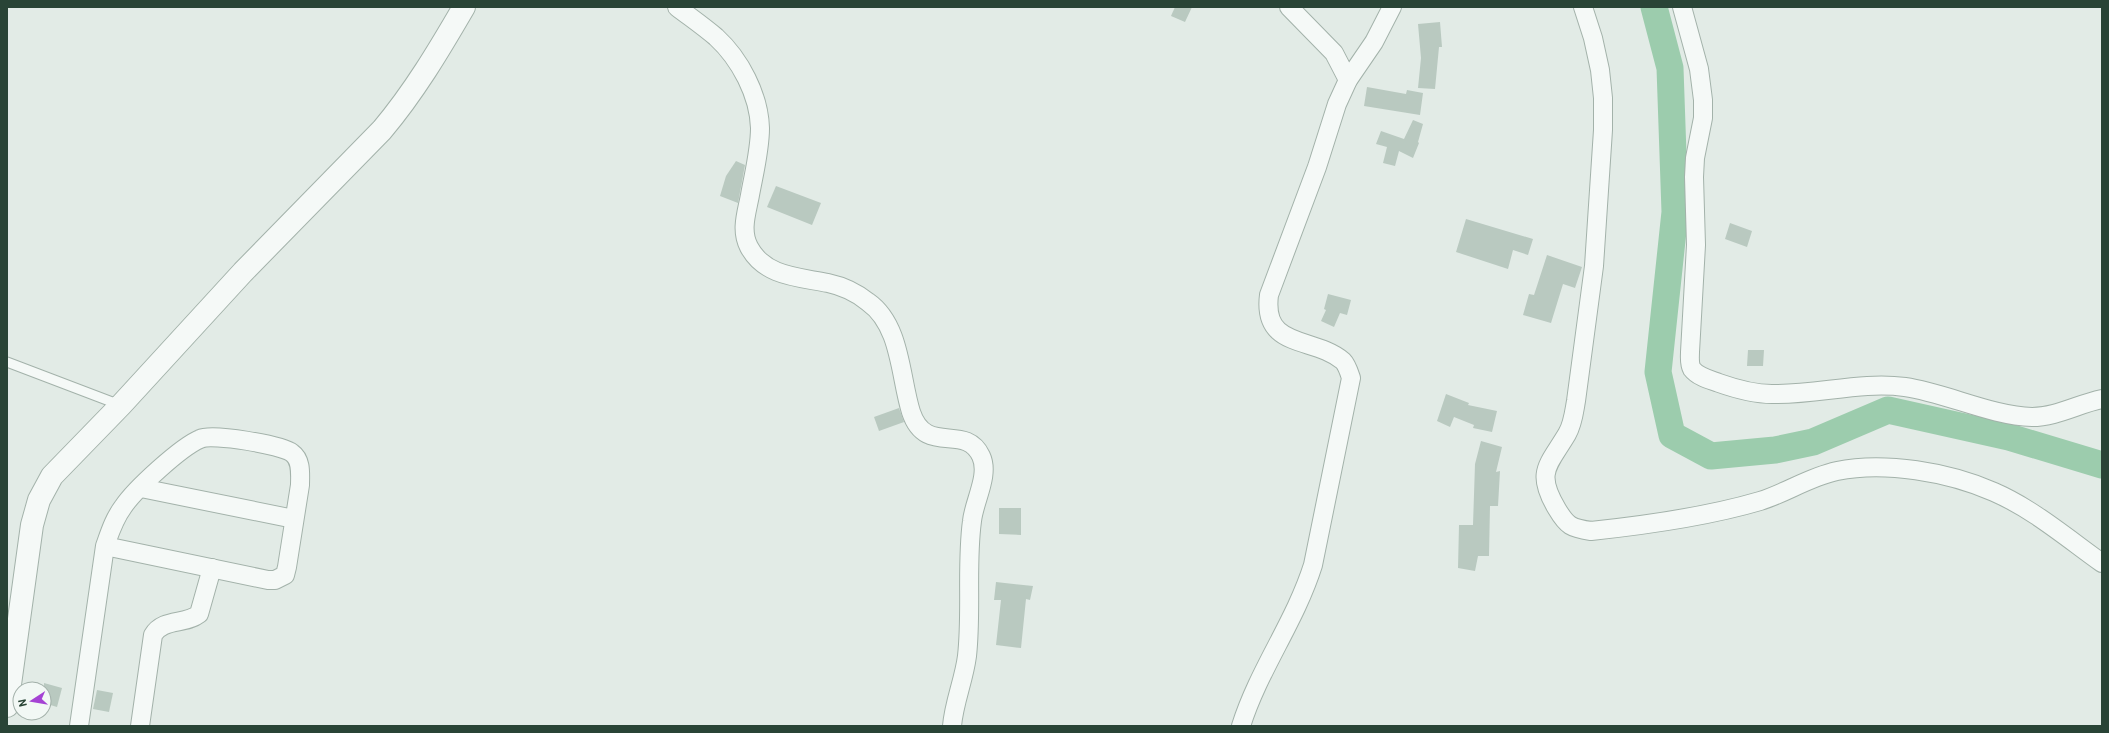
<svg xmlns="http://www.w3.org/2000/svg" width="2109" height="733" viewBox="0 0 2109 733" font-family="Barlow,sans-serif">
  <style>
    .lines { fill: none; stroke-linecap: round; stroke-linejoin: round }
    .river { stroke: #9cccad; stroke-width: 27 }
    .building { fill: #b9c9c0 }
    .service-casing { stroke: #a3b2aa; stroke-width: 11 }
    .minor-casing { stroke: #a3b2aa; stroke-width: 20 }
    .tertiary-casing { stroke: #a3b2aa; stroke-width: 24 }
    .service { stroke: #f5f9f7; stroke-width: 9 }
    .minor { stroke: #f5f9f7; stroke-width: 18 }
    .tertiary { stroke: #f5f9f7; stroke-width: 22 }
  </style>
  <rect width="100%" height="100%" fill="#e2ebe6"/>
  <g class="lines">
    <path class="river" d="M1654,7l16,61 5,144 -17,160 14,63 39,21 64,-6 38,-8 75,-32 121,27 93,28"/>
  </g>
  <g class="building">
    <path d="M1175,7h17l-7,15 -14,-6z"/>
    <path d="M1440,22l2,25h-3l-4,42 -17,-1 3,-30 -3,-34z"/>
    <path d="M1367,87l39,7 1,-4 16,3 -3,22 -56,-9z"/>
    <path d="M1413,120l10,4 -5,18 1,1 -6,15 -14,-7 -4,15 -12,-3 4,-16 -11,-3 5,-13 23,8z"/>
    <path d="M736,161l9,4 -7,38 -18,-7 6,-20z"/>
    <path d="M776,186l45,17 -9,22 -45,-18z"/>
    <path d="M1466,219l67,20 -5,16 -15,-5 -5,19 -52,-17z"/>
    <path d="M1730,223l22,8 -5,16 -22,-8z"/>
    <path d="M1547,255l35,12 -7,21 -12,-4 -12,39 -28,-8 6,-21 5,1z"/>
    <path d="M1328,294l23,6 -4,15 -7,-2 -6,14 -13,-6 5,-11 -2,-1z"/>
    <path d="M1748,350h16l-1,16h-16z"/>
    <path d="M1446,394l23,9 -1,2 29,6 -5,21 -19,-4 1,-3 -20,-8 -4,10 -13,-6z"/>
    <path d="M899,408l5,14 -25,9 -5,-14z"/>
    <path d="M1481,441l21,6 -6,25 4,-1 -2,35h-8l-1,50h-11l-3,15 -17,-3 1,-43h14l2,-61z"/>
    <path d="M999,508h22v27l-22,-1z"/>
    <path d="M996,582l37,4 -3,14 -4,-1 -5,49 -25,-3 5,-45h-7z"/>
    <path d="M44,683l18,5 -5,19 -13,-4z"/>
    <path d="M97,690l16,3 -4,19 -16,-3z"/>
  </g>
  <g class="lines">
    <g class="service-casing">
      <path id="service" d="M7,362l113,43"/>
    </g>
    <g class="minor-casing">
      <g id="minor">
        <path d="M677,7c13,10 26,19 39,30 24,22 43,58 44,91 0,22 -6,45 -10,67 -3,17 -10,35 -1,52 16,30 50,30 79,36 14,3 29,10 40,19 33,23 32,75 43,110 15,45 54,10 70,44 9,19 -7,45 -9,65 -6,44 0,90 -5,135 -3,24 -13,46 -15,70"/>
        <path d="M1289,7l45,46 14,27"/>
        <path d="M1583,7l10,31 7,32 3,28v32l-9,136 -18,135c-2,11 -3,23 -9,33 -19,32 -32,38 -10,75 10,17 14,19 34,22 56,-6 115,-14 169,-30 26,-8 49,-24 77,-30 47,-10 112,1 157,21 39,17 73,46 108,71"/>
        <path d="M1682,7l17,62 4,31v18l-8,40 -1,19 2,68 -6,107c0,5 -1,12 2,17 6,8 19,11 27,14 17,6 35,11 53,11 45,1 89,-13 133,-7 41,6 87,29 127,30 24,0 46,-13 70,-18"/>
        <path d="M141,488l153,31"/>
        <path d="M79,726l26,-180c5,-14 9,-27 18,-39 12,-18 58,-60 77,-68 12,-6 82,6 92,14 10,7 8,22 8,32l-13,82 -2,8 -10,5h-7l-163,-34"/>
        <path d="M140,726l13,-91c10,-17 32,-10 46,-21l13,-46"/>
        <path d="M1241,726c18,-57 54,-104 72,-161l38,-187c-2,-6 -4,-13 -8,-17 -29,-25 -81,-11 -74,-66l48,-128 20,-63 11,-24 26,-38 18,-35"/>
      </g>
    </g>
    <g class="tertiary-casing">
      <path id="tertiary" d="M7,706l25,-181 7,-25 13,-24 69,-71 122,-133 139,-142c32,-38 57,-80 82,-123"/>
    </g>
    <use href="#service" class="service"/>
    <use href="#minor" class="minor"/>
    <use href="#tertiary" class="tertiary"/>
  </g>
  <rect width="2109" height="733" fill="none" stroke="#294436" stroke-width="16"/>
  <g transform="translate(32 701) rotate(258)"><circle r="19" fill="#f2f8f5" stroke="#a2b0a9"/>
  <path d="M0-3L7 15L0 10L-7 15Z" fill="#a543d4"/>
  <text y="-6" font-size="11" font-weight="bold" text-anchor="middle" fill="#294436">N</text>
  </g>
</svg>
